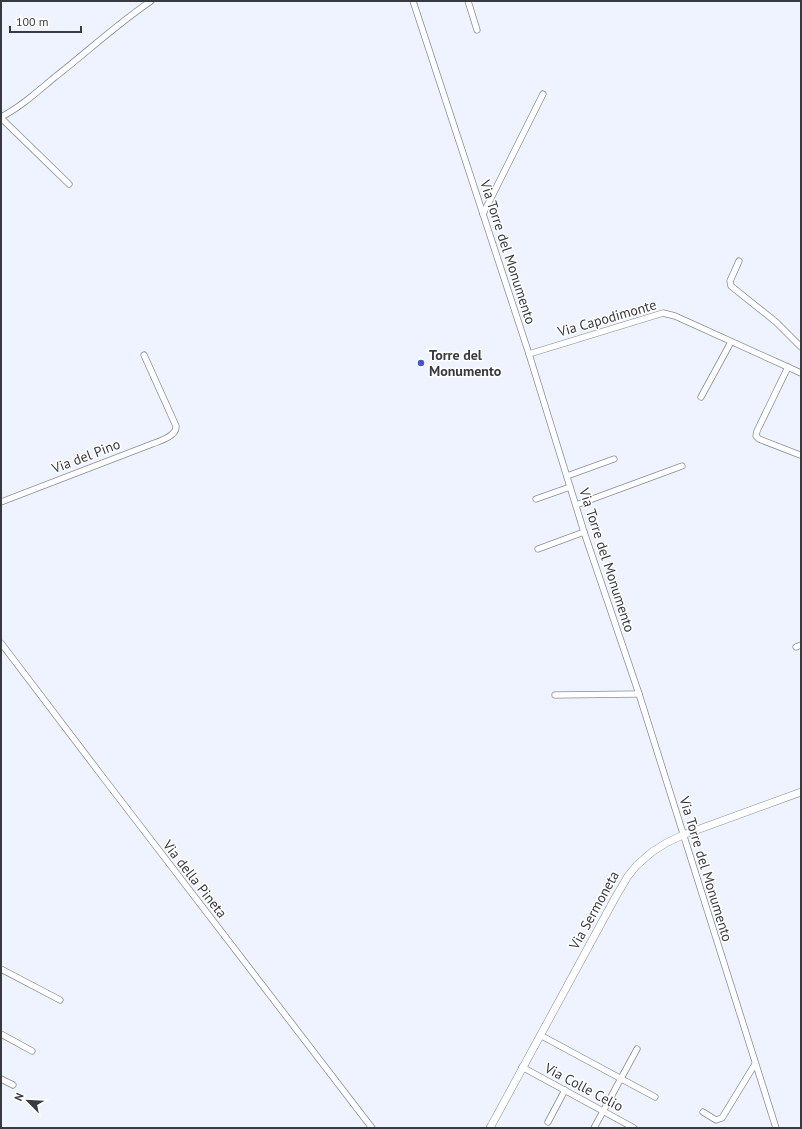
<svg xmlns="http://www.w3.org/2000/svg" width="802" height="1129" viewBox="0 0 802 1129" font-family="'PT Sans',sans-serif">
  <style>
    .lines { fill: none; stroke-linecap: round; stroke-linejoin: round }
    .minor-casing { stroke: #898d99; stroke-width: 7 }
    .tertiary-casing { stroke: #898d99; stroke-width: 8 }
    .minor { stroke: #fff; stroke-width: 5.5 }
    .tertiary { stroke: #fff; stroke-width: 7 }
    .poi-dot { fill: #4456ca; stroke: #fff; stroke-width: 1.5 }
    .labels { text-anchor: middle; stroke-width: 3; stroke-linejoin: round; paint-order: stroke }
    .street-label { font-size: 14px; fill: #383a40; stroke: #fff }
    .poi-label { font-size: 14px; font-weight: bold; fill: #383a40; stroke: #fff; text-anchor: start }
  </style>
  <rect width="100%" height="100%" fill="#eff3ff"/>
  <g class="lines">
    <g class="minor-casing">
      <g id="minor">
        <path d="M413,1l116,353 55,178 55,162 137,434"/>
        <path d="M468,1l9,29"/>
        <path d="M1,117c20,-10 37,-26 54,-40 32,-25 62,-53 96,-76"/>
        <path d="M1,118l68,66"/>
        <path d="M483,214l60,-120"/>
        <path d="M739,261l-9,20 1,5 45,36 25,25"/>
        <path d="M529,354l134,-41 12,3 126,57"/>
        <path d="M788,367l-31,64 -1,5 3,3 41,16"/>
        <path d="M701,397l30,-55"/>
        <path d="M567,476l47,-17"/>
        <path d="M536,499l34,-12"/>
        <path d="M1,502l151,-58c8,-3 25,-8 24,-18l-32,-71"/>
        <path d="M576,505l106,-39"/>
        <path d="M538,549l46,-17"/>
        <path d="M1,643l101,133 270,352"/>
        <path d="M796,647l5,-2"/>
        <path d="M555,695l84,-1"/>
        <path d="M1,969l59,31"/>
        <path d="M1,1034l31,17"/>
        <path d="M540,1035l115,62"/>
        <path d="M522,1067l112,61"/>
        <path d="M1,1079l12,6"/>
        <path d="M703,1112l13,8 6,-2 33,-54"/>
        <path d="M548,1122l17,-32"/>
        <path d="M594,1128l43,-79"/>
      </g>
    </g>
    <g class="tertiary-casing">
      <path id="tertiary" d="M490,1128l125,-230 13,-22 9,-11 15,-13 14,-9 17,-8 118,-43"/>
    </g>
    <use href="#minor" class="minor"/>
    <use href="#tertiary" class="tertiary"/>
  </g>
  <circle class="poi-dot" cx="421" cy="363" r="4"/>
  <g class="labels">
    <g class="street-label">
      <text transform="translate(508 252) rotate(72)" y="5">Via Torre del Monumento</text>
      <text transform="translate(607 318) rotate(-16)" y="5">Via Capodimonte</text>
      <text transform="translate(86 456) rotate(-21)" y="5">Via del Pino</text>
      <text transform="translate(607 560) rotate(72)" y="5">Via Torre del Monumento</text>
      <text transform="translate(706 869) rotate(73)" y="5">Via Torre del Monumento</text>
      <text transform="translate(195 879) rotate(52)" y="5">Via della Pineta</text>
      <text transform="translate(594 910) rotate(-61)" y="5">Via Sermoneta</text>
      <text transform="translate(584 1087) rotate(28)" y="5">Via Colle Celio</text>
    </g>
    <g class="poi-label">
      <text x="429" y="360">Torre del<tspan x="429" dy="16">Monumento</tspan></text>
    </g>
  </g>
  <rect width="802" height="1129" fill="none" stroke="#383a40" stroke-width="4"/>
  <g transform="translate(28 1101) rotate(294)" stroke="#ffffff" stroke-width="3" paint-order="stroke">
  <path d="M0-3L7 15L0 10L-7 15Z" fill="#383a40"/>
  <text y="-6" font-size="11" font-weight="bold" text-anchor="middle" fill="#383a40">N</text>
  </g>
  <path d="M10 26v6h71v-6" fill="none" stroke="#383a40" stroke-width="2"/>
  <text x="16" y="26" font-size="12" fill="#383a40" stroke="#ffffff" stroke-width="3" paint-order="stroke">100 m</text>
</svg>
